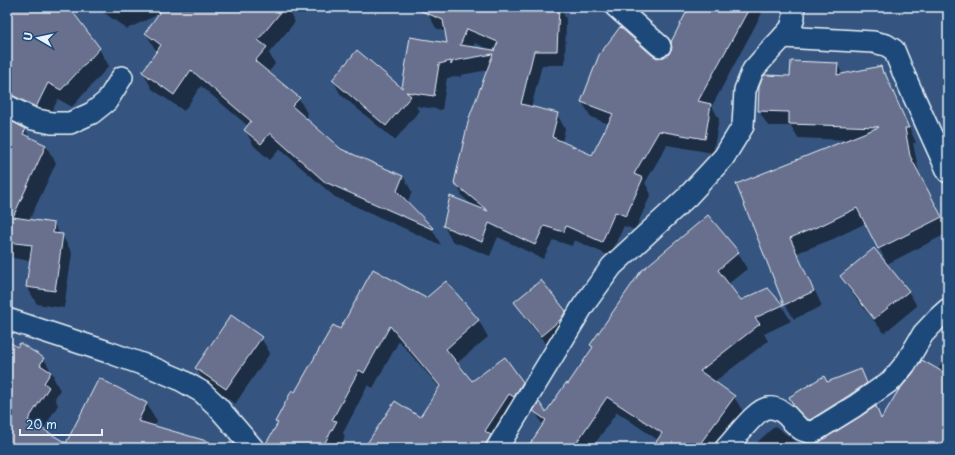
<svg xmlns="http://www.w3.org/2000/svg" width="955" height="455" viewBox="0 0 955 455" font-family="'Playpen Sans',sans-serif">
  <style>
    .shadow { fill: #0007; fill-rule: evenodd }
    .building { fill: #686f8e; stroke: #e8f1f8; fill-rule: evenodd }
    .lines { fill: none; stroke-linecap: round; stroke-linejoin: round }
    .minor-casing { stroke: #e8f1f8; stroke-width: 24 }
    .minor { stroke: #1f4a7a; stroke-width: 21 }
  </style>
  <rect width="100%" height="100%" fill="#355580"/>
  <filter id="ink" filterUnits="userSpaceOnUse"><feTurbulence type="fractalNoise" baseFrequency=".025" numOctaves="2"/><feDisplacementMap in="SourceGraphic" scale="8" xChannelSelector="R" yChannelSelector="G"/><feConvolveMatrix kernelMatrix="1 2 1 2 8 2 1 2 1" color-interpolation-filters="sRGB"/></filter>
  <g filter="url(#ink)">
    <g class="shadow">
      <path d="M7,7h60l32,42 10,17 -37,41 -14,-8 -12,25 -39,-7zM39,99h2l-6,13 -2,-1z"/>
      <path d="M96,7h190l9,15 -26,31 6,11 -7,9 31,26 9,16 -3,4 36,31 62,26 9,16 -5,11 25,26 9,16 -106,-48 -55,-48 -10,11 -16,-14 -9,-16 3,-4 -47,-40 -17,25 -32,-22 -9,-17 15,-21 -3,-2 -9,-16 13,-19 -32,15z"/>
      <path d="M466,7h94l6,12 -1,46h-23l-11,43 26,6 8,15 -3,13 31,14 16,-32 -18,-7 -9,-15 69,-46 7,3 7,-1 5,-4 17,-41 -12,-6h84l3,6 -50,93 7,13 -6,34 -46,-8 -22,38 6,11 -16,36 -11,-4 -14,30 -36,-16 -2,6 -19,-6 -10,19 -45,-22 -8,19 -38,-15 -8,-15 29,-20 -10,-9 -8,-15 33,-112 -27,5 -1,3 -1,-2 -12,2 -5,32 -26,-4 3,5 -24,29 -54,-45 -8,-15 69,10 47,-46 -3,-12 -10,-4 -8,-14zM475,43l16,7 -18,-2z"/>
      <path d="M837,64l6,11 38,-7 12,21 23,54h-3l6,29 29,57v4l-61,31 21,27 9,15 -33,27 -34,-42 -9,-15 46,-13 -21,-40 -33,16 -36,14 25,53 -28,13 -9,-15 -48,-119 111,-45 -50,-2 -7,-12h-23l-9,-15 32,-34z"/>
      <path d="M7,120l18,9 5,10 16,7 10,17 -27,58 25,3 6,11h2l10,18 -8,55 -27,-4 -10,-17 4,-26 -24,-4z"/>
      <path d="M707,216l31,37 9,16 -19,15 13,17 27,-12 14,17 9,15 -27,13 4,7 -54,41 20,15 10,16 -26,35h-65l5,-8 -41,-28 -25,36h-64l15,-22 -8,-15 11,2 22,-27 26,-38 -3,-3z"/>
      <path d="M446,282l33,39 9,16 -32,27 16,19 50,-1 10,16 -35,50h-129l52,-29 20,-31 -41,-47 -26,47 -5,-3 -25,48 2,4 -6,11h-74l13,-23 -2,-3 64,-91 86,-32z"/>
      <path d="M516,303l49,8 9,16 -23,23 -26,-32z"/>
      <path d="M231,316l30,22 9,15 -35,51 -30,-21 -9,-15z"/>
      <path d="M7,341l11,8 2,-5 24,15 10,17 -1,1 7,13 -5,8 3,7 -15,25 23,18h-59z"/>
      <path d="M948,353v95h-128l55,-40 7,11 56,-49z"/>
      <path d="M860,370l8,13 5,14 -55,36 -15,-13 -13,-23z"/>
      <path d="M146,403l11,18 -3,6 46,21h-100z"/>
      <path d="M775,426l30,22h-54z"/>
    </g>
    <g class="building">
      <path d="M7,7h62l31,41 -39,42 -13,-7 -12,24 -24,-12 -5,-1z"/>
      <path d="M163,7h122l-27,33 9,7 -12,14 45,37 -8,8 49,43 62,27 -6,15 36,37 -1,1 -107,-47 -55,-49 -9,11 -17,-14 7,-9 -60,-51 -17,25 -32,-23 19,-27 -16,-12z"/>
      <path d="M414,7h145l-2,44h-23l-13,53 37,9 -6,24 40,18 21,-41 -32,-12 18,-47 21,-28 32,28 5,3 6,-1 6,-3 3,-6 -1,-6 18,-35h61l-52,94 13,3 -6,35 -46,-8 -25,43 9,4 -17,38 -11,-4 -13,30 -36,-16 -2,6 -20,-6 -9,19 -46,-22 -7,19 -39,-16 7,-30 38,15 -34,-28 15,-65 24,-64 -40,7 -2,4v-4l-12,3 -5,32 -28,-4 5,4 -25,30 -54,-46 25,-30 45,38 8,-51 37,6 -4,-23 -29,-12zM467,29l31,13 -4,9v-1l-34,-5z"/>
      <path d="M791,61l47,2 -1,12 44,-9 2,7h2l24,55h-4l5,28 32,61 -64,32 -21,-41 -33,16 -34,14 24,53 -30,14 -48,-121 143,-57 -90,-3v-12l-31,-1 1,-24 4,-11 2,-1 25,1z"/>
      <path d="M7,119l19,10 -3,5 23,11 -33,72 41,6 -1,10 10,1 -8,57 -29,-4 6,-42 -25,-3z"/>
      <path d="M708,215l31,37 -21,18 23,30 27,-12 15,17 -28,13 5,6 -60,47 35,25 -38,52h-45l10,-15 -55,-36 -34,51h-46l19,-28 -13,-9 6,-9 7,10 20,-29 2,1 25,-37 -3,-2 51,-74z"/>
      <path d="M874,248l35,43 -35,28 -34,-43z"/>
      <path d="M373,269l53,29 20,-17 33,39 -33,29 26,32 33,-24 18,25 -9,15 -5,-3 -24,37 6,4 -4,7 -2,6h-121l31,-47 25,16 20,-31 -50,-60 -26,47 -5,-3 -27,50 5,1 -15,27h-57v-3l13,-22 -3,-1 17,-32 3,2 38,-67 7,4z"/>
      <path d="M541,280l25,31 -6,9 -19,16 -27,-34z"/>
      <path d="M231,315l31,22 -36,52 -31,-21z"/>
      <path d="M7,340l10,7 3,-4 24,15 -4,7 11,7 -7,11 5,4 -21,33 38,23 33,-65 48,25 -9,18 72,21 -1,6h-202z"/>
      <path d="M922,360l26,15v73h-129l-3,-5 3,-1 42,-26 15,-10 5,13 17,-28 17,-20z"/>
      <path d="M861,369l6,14 -19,13 -38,24 -5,-2 -11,-12 -5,-9 35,-21 3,6z"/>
    </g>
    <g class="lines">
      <g class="minor-casing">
        <g id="minor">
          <path d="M616,7l44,39"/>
          <path d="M783,37l90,5 13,3 8,5 11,27 43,95"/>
          <path d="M7,106l26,13 19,4h18l22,-10 15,-12 15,-24"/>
          <path d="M7,319l101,33 45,16 26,11 23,13 14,13 37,43"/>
          <path d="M497,448l86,-142 29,-40 75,-69 37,-40 19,-31 2,-36 8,-20 15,-17 15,-16 8,-9 3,-12 -1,-9"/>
          <path d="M726,448c9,-9 30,-39 42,-40 9,-1 17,5 22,11 8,8 11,13 23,13l42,-26 37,-26 14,-17 17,-29 15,-16 10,-9"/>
        </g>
      </g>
      <use href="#minor" class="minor"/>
    </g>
  </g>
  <rect width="955" height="455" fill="none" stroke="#1f4a7a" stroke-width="24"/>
  <rect x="12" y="12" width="931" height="431" fill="none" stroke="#e8f1f8" stroke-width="1.5" filter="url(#ink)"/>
  <g transform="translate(38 38) rotate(279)" stroke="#1f4a7a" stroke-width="3" paint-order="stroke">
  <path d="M0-3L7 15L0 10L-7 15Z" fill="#e8f1f8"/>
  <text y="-6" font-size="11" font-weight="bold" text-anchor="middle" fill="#e8f1f8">U</text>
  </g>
  <path d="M20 429v6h82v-6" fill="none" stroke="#e8f1f8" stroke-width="2"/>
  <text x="26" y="429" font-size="12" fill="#e8f1f8" stroke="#1f4a7a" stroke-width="3" paint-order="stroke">20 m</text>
</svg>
